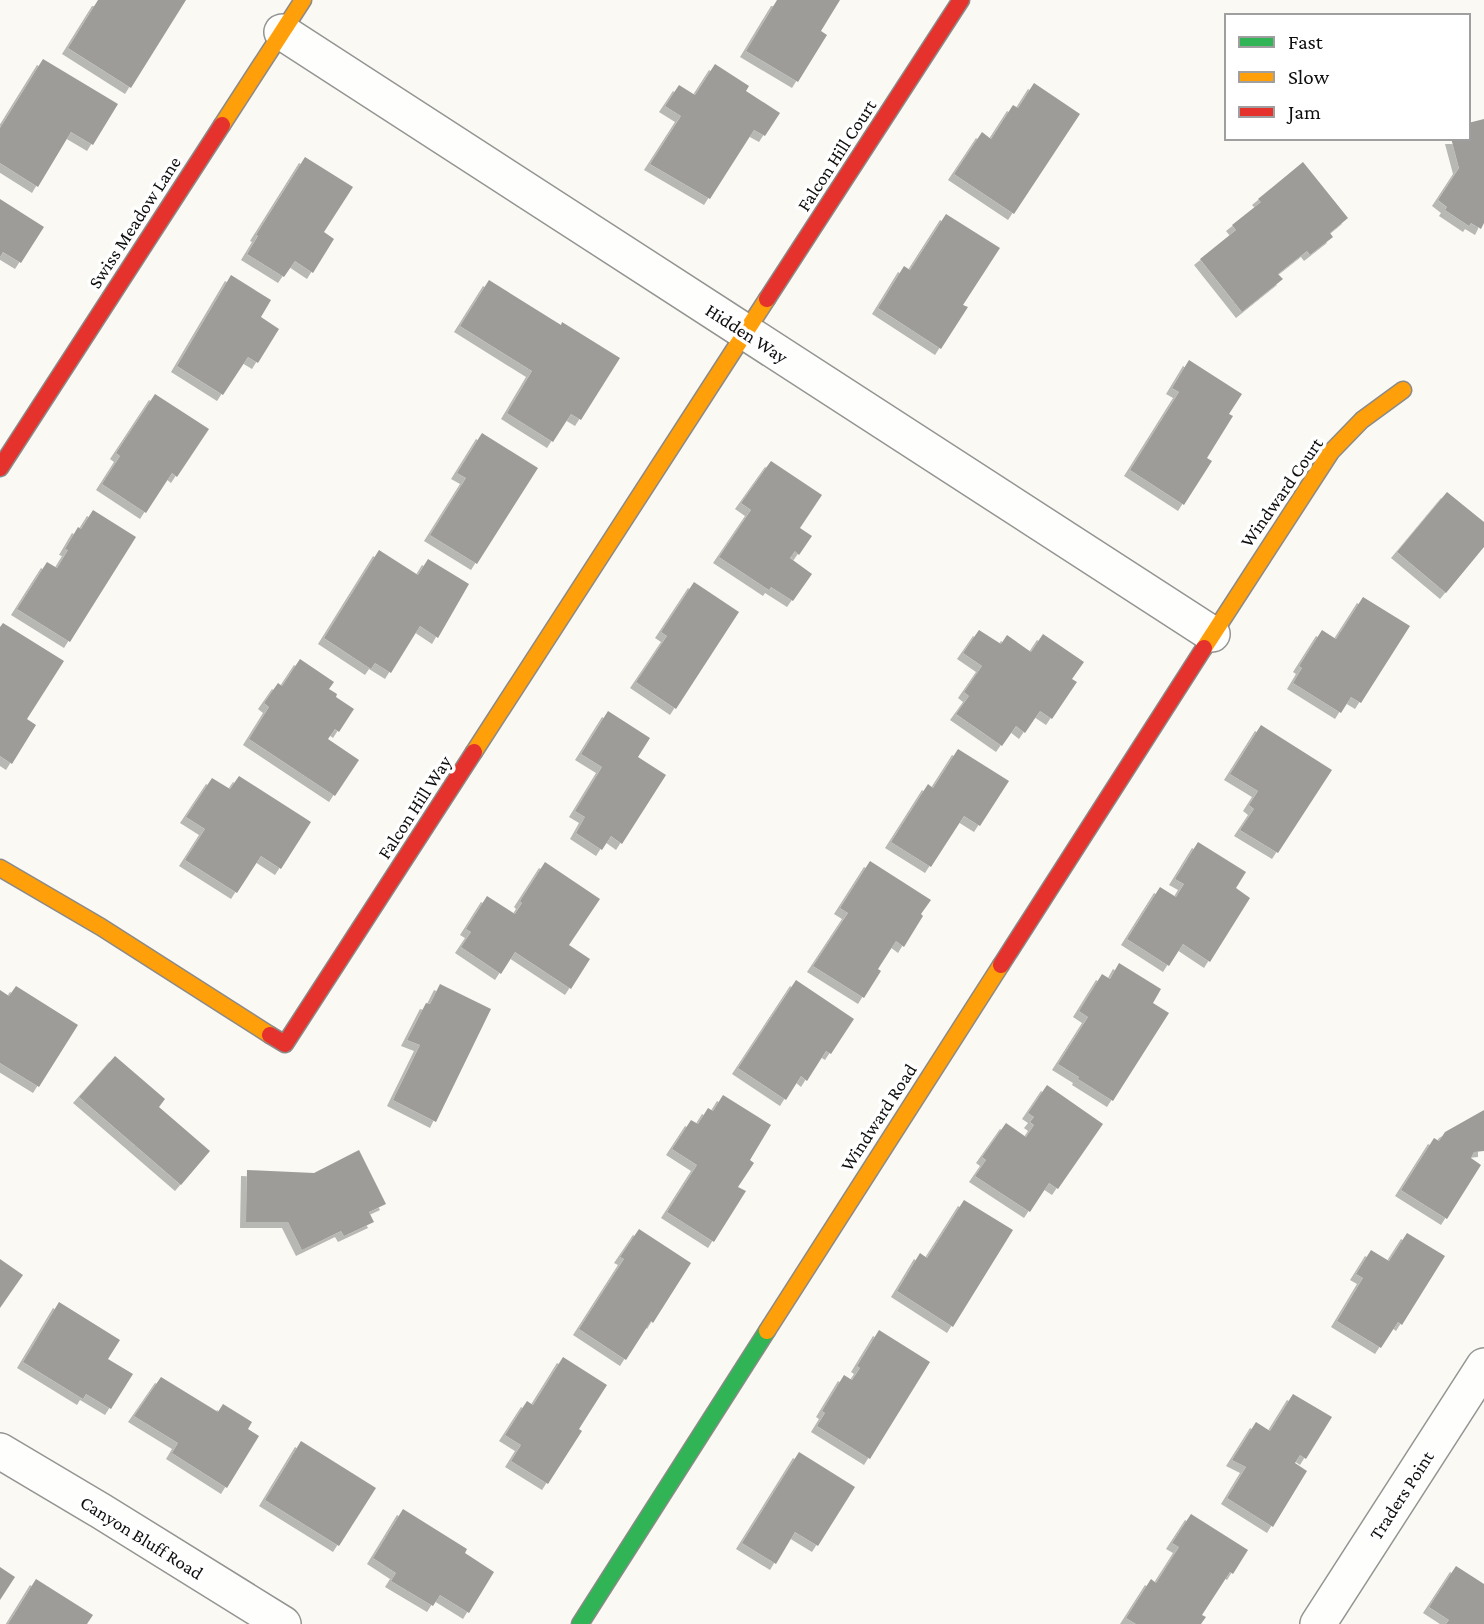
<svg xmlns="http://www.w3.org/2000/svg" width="1484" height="1624" viewBox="0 0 1484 1624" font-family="'Crimson Pro',serif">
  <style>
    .building { fill: #9e9c99; filter: url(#shadow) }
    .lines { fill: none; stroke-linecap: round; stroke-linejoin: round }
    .street-casing { stroke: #949492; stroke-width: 38 }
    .fast-casing { stroke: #8b8a88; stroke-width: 19 }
    .slow-casing { stroke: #8b8a88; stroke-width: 19 }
    .jam-casing { stroke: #8b8a88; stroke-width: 19 }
    .street { stroke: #fefefd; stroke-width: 35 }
    .fast { stroke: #30b455; stroke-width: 16 }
    .slow { stroke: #ff9f0a; stroke-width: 16 }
    .jam { stroke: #e5322d; stroke-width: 16 }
    .labels { text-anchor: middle; stroke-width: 7; stroke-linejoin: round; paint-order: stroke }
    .street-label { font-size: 19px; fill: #0e0e0e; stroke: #fff }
  </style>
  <defs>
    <filter id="shadow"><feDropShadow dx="-6" dy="6" stdDeviation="0" flood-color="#0004"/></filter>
  </defs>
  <rect width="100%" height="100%" fill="#faf9f4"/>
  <g class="building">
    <path d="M98,0h88l-55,88 -63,-40z"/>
    <path d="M777,0h63l-19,31 6,4 -29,47 -52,-31z"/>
    <path d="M43,59l75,45 -25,41 -22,-13 -33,55 -38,-24v-35z"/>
    <path d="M715,64l34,22 -3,5 34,22 -15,23 -11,-6 -44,69 -60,-35 31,-48 -16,-10 14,-21 16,10z"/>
    <path d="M1034,83l46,31 -66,100 -60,-40 28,-42 9,7 22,-34 5,3z"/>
    <path d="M1484,119v104l-3,6 -10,-6 -2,3 -24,-16 2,-3 -9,-7 21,-32 -8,-30h17v-15z"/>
    <path d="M305,157l48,30 -29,45 10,7 -21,34 -18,-12 -11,16 -37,-23 11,-18 -2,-1z"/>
    <path d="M1303,162l45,56 -18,15 3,4 -23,18 -3,-4 -29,23 5,5 -41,33 -42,-53 36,-29 -4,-5 29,-23 -3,-3z"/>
    <path d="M0,199l44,28 -23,36 -18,-11 -3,5z"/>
    <path d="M946,214l54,34 -37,57 5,2 -27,42 -63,-41 26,-42 6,4z"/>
    <path d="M231,275l40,25 -10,17 18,12 -21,34 -10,-6 -25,38 -46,-29z"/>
    <path d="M489,280l72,45 1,-3 58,36 -39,62 -10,-6 -18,28 -46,-29 25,-42 -72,-45z"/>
    <path d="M1189,360l53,34 -13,20 4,2 -26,42 5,3 -28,44 -54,-35 49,-78 -7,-4z"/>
    <path d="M155,394l54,35 -32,48 -5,-4 -26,40 -44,-29 18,-28 -4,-3z"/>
    <path d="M482,433l56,35 -61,96 -47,-29 36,-57 -9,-5z"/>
    <path d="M771,461l51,34 -22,33 12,8 -13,19 -4,-4 -5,7 22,16 -19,27 -22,-14 -2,3 -50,-33 32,-47 -10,-7z"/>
    <path d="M1447,492l37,30v25l-38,46 -49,-41z"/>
    <path d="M93,510l43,27 -66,105 -53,-33 30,-47 10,6 11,-18 -3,-1 13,-22 3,2z"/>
    <path d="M379,550l39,25 10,-16 41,25 -31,54 -18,-12 -29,47 -16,-10 -4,6 -47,-31z"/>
    <path d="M694,582l45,30 -63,97 -40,-27 31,-46 -6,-4z"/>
    <path d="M1363,597l47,29 -49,77 -10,-6 -10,16 -48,-30 9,-15 -3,-2 23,-36 14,9z"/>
    <path d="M3,623l61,38 -37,58 9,6 -24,39 -12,-8v-129z"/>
    <path d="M979,630l22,14 6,-9 24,17 12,-18 41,28 -12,17 5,3 -25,37 -12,-8 -15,22 -9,-7 -14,20 -46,-32 13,-18 -5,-4 18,-26 -19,-13z"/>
    <path d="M300,659l34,23 -5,7 8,5 -1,3 18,12 -15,23 -4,-3 -7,10 31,21 -24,36 -86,-57 20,-32 -5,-4 14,-20 4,3z"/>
    <path d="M608,711l42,27 -12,19 28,18 -44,69 -11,-8 -9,14 -26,-17 9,-16 -10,-6 27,-44 -21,-13z"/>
    <path d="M1261,725l71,45 -54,83 -38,-23 14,-21 -5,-4 9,-14 -28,-17z"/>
    <path d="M958,749l51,32 -29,45 -16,-10 -33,51 -40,-25 37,-58 5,4z"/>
    <path d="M239,776l72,46 -30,47 -20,-13 -24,37 -52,-33 20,-31 -19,-12 26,-39 18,11z"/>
    <path d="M1198,842l48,30 -10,16 14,10 -40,64 -27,-18 -14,22 -42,-27 33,-52 16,10 8,-13 -9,-5z"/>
    <path d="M870,861l61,39 -10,14 2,2 -19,31 -8,-6 -18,28 3,2 -17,27 -51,-32 35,-53 -8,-5z"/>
    <path d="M545,862l55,37 -31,46 21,14 -19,30 -56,-37 -14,22 -40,-27 10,-15 -5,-3 21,-33 28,18 7,-11 -2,-2z"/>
    <path d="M1119,963l42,26 -8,14 16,10 -56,88 -35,-22 1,-2 -21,-13 30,-47 -9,-6 23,-37 8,5z"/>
    <path d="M796,980l58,39 -23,35 -5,-3 -19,30 -6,-5 -15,24 -48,-32z"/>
    <path d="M440,984l51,25 -55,113 -43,-22 27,-55 -13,-5 19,-37 4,1z"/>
    <path d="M16,986l62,39 -39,62 -39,-24v-73l9,6z"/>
    <path d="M115,1056l50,43 -6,8 51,44 -29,34 -102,-88z"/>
    <path d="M1047,1085l56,39 -45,65 -9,-6 -19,29 -55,-36 11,-16 -4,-3 24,-34 20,14 8,-12 -4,-3 4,-5 -6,-4z"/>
    <path d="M723,1095l48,30 -21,35 4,3 -16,24 8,4 -32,51 -47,-30 30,-47 -25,-16 19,-29 7,4 10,-16 5,3z"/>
    <path d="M1484,1110v41l-10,1 -3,6 10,7 -34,54 -46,-29 33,-52 5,3 6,-9z"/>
    <path d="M359,1150l27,54 -17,8 5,10 -30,14 -3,-5 -39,19 -14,-28h-42l1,-52 67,3z"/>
    <path d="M964,1200l49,30 -60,97 -56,-36 23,-38 7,5z"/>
    <path d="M639,1229l52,34 -38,60 -2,-2 -25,39 -47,-31 45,-70 -4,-2z"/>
    <path d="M1407,1233l38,23 -43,69 -4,-3 -17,26 -44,-27 26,-43 -7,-4 15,-24 18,11z"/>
    <path d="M0,1259l23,16 -23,33z"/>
    <path d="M59,1302l61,38 -12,19 25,15 -22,35 -25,-15 -3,5 -60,-37z"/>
    <path d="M879,1330l51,32 -60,97 -53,-33 8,-13 -3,-2 22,-36 8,5 8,-12 -3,-2z"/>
    <path d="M563,1357l44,28 -28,44 3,2 -34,53 -37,-23 10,-16 -16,-10 22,-34 6,4z"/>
    <path d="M161,1377l57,35 5,-8 29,18 -4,7 11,7 -32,52 -55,-35 6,-10 -44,-27z"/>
    <path d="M1293,1394l39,23 -26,42 -6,-4 -5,8 12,8 -34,56 -46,-29 19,-31 -14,-7 24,-38 14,9z"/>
    <path d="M301,1441l75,47 -37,58 -74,-46z"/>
    <path d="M799,1452l56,35 -37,59 -23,-14 -19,32 -34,-21z"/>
    <path d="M403,1509l64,40 -2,4 29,19 -25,41 -29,-18 -7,11 -42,-25 5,-8 -23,-15z"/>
    <path d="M1191,1514l57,36 -15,24 -3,-2 -28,43 4,2 -5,7h-65l-10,-6 25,-39 5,4 23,-36 -7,-4z"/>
    <path d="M1456,1566l28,18v40h-38l3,-4 -20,-13z"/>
    <path d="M0,1567l15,10 -15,23z"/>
    <path d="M36,1579l57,36 -6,9h-79z"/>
  </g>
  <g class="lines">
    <g class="street-casing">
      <g id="street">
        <path d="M282,32l930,602"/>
        <path d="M0,1451l101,60 182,113"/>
        <path d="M1318,1624l166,-258"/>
      </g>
    </g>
    <g class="fast-casing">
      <path id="fast" d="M580,1624l187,-293"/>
    </g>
    <g class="slow-casing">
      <g id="slow">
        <path d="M222,125l81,-125"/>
        <path d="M1204,648l127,-196 31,-32 41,-30"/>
        <path d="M474,752l293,-453"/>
        <path d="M0,868l101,59 169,108"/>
        <path d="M767,1331l234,-366"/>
      </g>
    </g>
    <g class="jam-casing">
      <g id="jam">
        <path d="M767,299l194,-299"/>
        <path d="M0,468l222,-343"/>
        <path d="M1001,965l203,-317"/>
        <path d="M270,1035l15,9 189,-292"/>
      </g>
    </g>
    <use href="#street" class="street"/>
    <use href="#fast" class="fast"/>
    <use href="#slow" class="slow"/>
    <use href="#jam" class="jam"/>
  </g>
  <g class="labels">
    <g class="street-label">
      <text transform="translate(836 155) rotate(-57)" y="7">Falcon Hill Court</text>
      <text transform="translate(134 222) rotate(-57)" y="7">Swiss Meadow Lane</text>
      <text transform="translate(747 333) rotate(33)" y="7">Hidden Way</text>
      <text transform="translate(1281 492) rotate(-55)" y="7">Windward Court</text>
      <text transform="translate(414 807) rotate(-57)" y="7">Falcon Hill Way</text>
      <text transform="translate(878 1117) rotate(-57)" y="7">Windward Road</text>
      <text transform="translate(1401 1495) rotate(-57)" y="7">Traders Point</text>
      <text transform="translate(142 1537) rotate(32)" y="7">Canyon Bluff Road</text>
    </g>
  </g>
  <rect x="1225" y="14" width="245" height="126" fill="#ffffff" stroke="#9f9f9f" stroke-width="2"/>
  <rect x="1239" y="37" width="35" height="10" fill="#30b455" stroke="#9f9f9f" stroke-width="2"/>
  <text x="1288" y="49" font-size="21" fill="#0e0e0e">Fast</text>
  <rect x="1239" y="72" width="35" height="10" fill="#ff9f0a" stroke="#9f9f9f" stroke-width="2"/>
  <text x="1288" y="84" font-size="21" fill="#0e0e0e">Slow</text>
  <rect x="1239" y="107" width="35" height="10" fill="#e5322d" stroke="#9f9f9f" stroke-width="2"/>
  <text x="1288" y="119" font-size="21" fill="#0e0e0e">Jam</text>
</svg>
